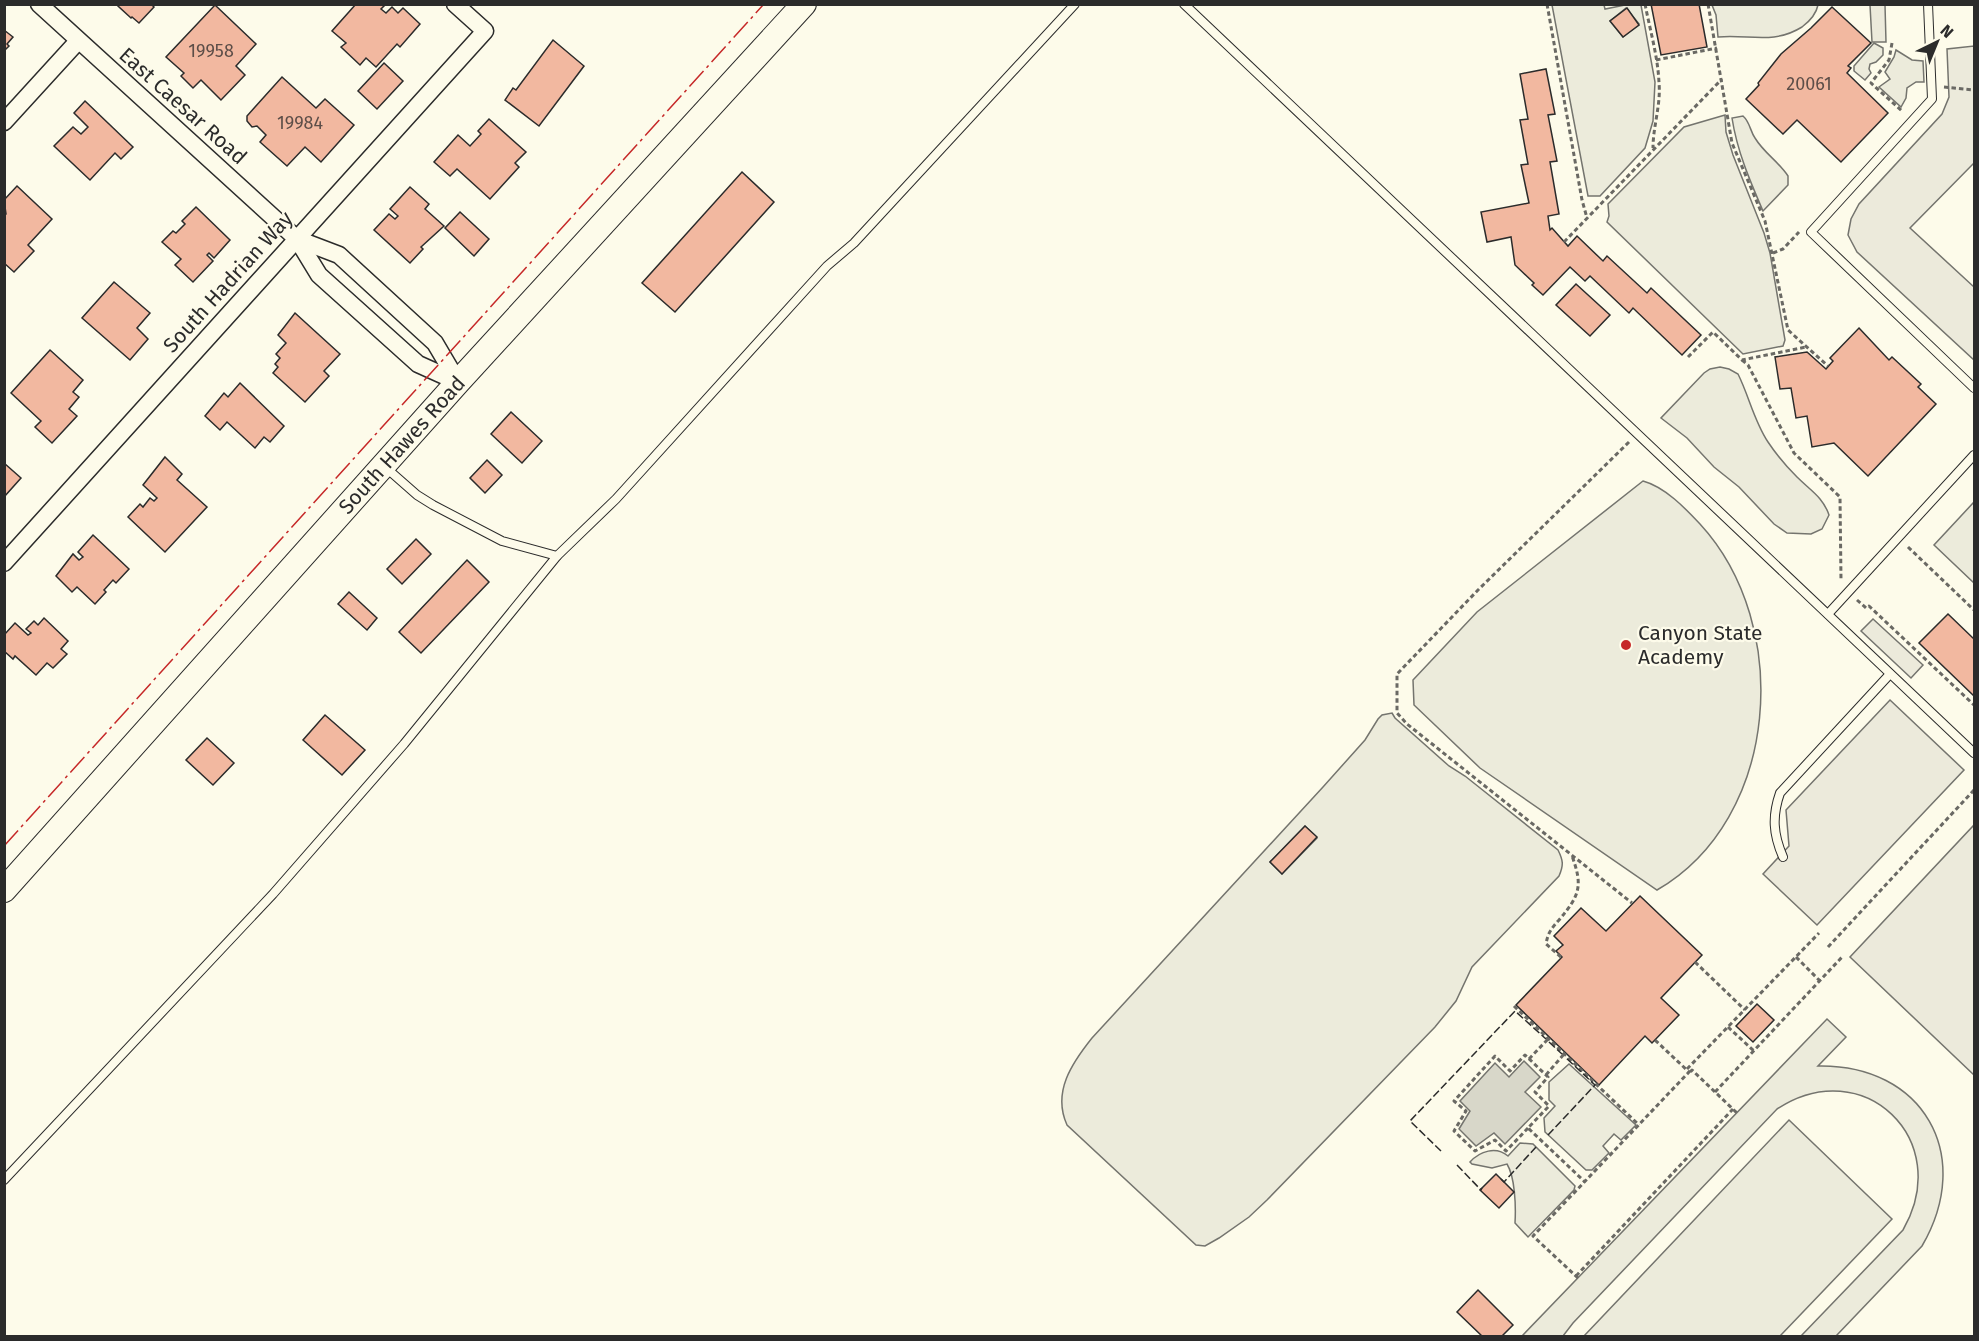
<svg xmlns="http://www.w3.org/2000/svg" width="1979" height="1341" viewBox="0 0 1979 1341" font-family="'Fira Sans',sans-serif">
  <style>
    .green { fill: #ecebdb; stroke: #74746e; stroke-width: 1.5; fill-rule: evenodd }
    .parking { fill: #eceadb; stroke: #74746e; stroke-width: 1.5 }
    .water { fill: #d8d7c9; stroke: #74746e; stroke-width: 1.5 }
    .building { fill: #f2b8a0; stroke: #2b2b2b; stroke-width: 1.5 }
    .lines { fill: none; stroke-linecap: round; stroke-linejoin: round }
    .service-casing { stroke: #2b2b2b; stroke-width: 10 }
    .minor-casing { stroke: #2b2b2b; stroke-width: 19 }
    .secondary-casing { stroke: #2b2b2b; stroke-width: 26 }
    .path { stroke: #6a6964; stroke-width: 3; stroke-dasharray: 4.5 3; stroke-linecap: butt }
    .service { stroke: #fdfbea; stroke-width: 8 }
    .minor { stroke: #fdfbea; stroke-width: 16 }
    .secondary { stroke: #fdfbea; stroke-width: 24 }
    .fence { stroke: #2b2b2b; stroke-width: 1.5; stroke-dasharray: 8 3; stroke-linecap: butt }
    .power { stroke: #c62828; stroke-width: 1.5; stroke-dasharray: 21 4.5 3 4.5; stroke-linecap: butt }
    .poi-dot { fill: #c62828; stroke: #fdfbea; stroke-width: 2 }
    .labels { text-anchor: middle; stroke-width: 4.5; stroke-linejoin: round; paint-order: stroke }
    .number-label { font-size: 18px; fill: #5d4e48 }
    .street-label { font-size: 21px; fill: #2b2b2b; stroke: #fdfbea }
    .poi-label { font-size: 21px; fill: #2b2b2b; stroke: #fdfbea; text-anchor: start }
  </style>
  <rect width="100%" height="100%" fill="#fdfbea"/>
  <g class="green">
    <path d="M1552,5h52l1,4 20,-4h16l14,77 -2,39 -8,27 -45,48h-12zM1626,8l13,16 -16,13 -13,-16z"/>
    <path d="M1712,5v-1l106,1c-2,10 -8,16 -16,22 -29,18 -53,7 -84,10l-2,-22z"/>
    <path d="M1874,43l9,5v7l-7,7 -6,2 -1,5 2,4 -6,7 -11,-9v-5z"/>
    <path d="M1896,50l16,10 11,1 1,21h-8l-9,6 -1,10 -5,9 -22,-20 11,-8 -5,-7 9,-15z"/>
    <path d="M1725,115l1,17 7,23 31,78 6,20 15,87 -2,6 -40,8 -136,-132 2,-6 -1,-12 76,-77z"/>
    <path d="M1743,116c7,6 7,15 12,22 9,15 24,24 33,38v9l-25,26c-13,-30 -26,-60 -31,-93z"/>
    <path d="M1720,367l9,2 9,5c11,22 16,47 30,68 8,12 18,24 29,35 13,13 26,20 32,38l-7,14 -11,5 -24,-1 -13,-9 -35,-37 -25,-20 -27,-29 -26,-20 43,-45 6,-4z"/>
    <path d="M1643,481c22,6 42,27 57,43 93,101 80,295 -43,366l-177,-122 -66,-63 -1,-25 64,-68z"/>
    <path d="M1974,502v81l-40,-38z"/>
    <path d="M1392,713l3,5 54,48 16,10 93,74c5,10 6,15 1,26l-87,91 -16,34 -21,26 -168,173 -18,17 -30,21 -14,8 -9,-1 -129,-120c-15,-33 5,-62 25,-87l231,-251 42,-47 13,-21 4,-4zM1305,826l12,12 -35,36 -12,-12z"/>
    <path d="M1827,1019l19,18 -28,29c105,-2 157,89 104,180l-86,90h-35l102,-106c52,-90 -40,-178 -126,-121l-204,214 -10,13h-41z"/>
    <path d="M1569,1064l67,61 -15,15 -7,-6 -11,12 6,7 -17,17h-6l-41,-38 -1,-14 11,-12 -6,-6v-18z"/>
    <path d="M1789,1120l103,99 -112,117h-196z"/>
    <path d="M1520,1143l13,1 42,42 -1,4 -46,47 -13,-14c1,-17 0,-46 -8,-59l-15,4 -20,-4 -2,-2c10,-11 26,-16 38,-6z"/>
  </g>
  <g class="parking">
    <path d="M1870,5h15l1,37h-14z"/>
    <path d="M1974,46v117l-64,65 64,59v73l-117,-108 -9,-17 3,-16 8,-15 83,-90 7,-17 -2,-48z"/>
    <path d="M1873,619l50,46 -12,13 -50,-47z"/>
    <path d="M1890,700l74,70 -147,155 -54,-51 26,-28 -3,-36z"/>
    <path d="M1974,825v250l-124,-118z"/>
  </g>
  <path class="water" d="M1524,1061l16,16 -15,15 16,15 -36,37 -11,-11 -18,13 -17,-17 11,-18 -10,-10 35,-38 14,14z"/>
  <g class="building">
    <path d="M119,4h32l3,3 -15,16 -7,-6 -1,1 -13,-12z"/>
    <path d="M356,4h30l-5,5 5,4 6,-6 6,6 5,-5 17,16 -20,23 -3,-3 -21,23 -10,-9 -6,7 -19,-18 5,-4 -14,-12z"/>
    <path d="M1651,4h48l8,43 -46,8z"/>
    <path d="M215,5l41,39 -20,22 9,9 -24,25 -20,-20 -8,8 -12,-12 3,-3 -18,-16z"/>
    <path d="M1832,7l39,36 -23,23 3,2 -4,5 41,40 -47,49 -44,-42 -14,14 -37,-35 13,-14 -1,-2 23,-29 30,-26z"/>
    <path d="M1627,8l12,17 -16,12 -13,-16z"/>
    <path d="M4,30l9,7 -6,7 2,2 -5,5z"/>
    <path d="M553,40l31,26 -45,60 -34,-26 8,-12 3,2z"/>
    <path d="M384,63l19,18 -26,28 -19,-18z"/>
    <path d="M1546,69l9,45 -7,1 9,46 -7,1 9,52 -11,2 2,14 2,-2 16,18 9,-10 26,25 4,-5 40,37 4,-5 50,47 -19,20 -49,-47 -4,5 -39,-37 -5,5 -15,-14 -27,28 -11,-10 2,-2 -19,-18 -4,-28 -24,5 -6,-30 48,-9 -8,-38 7,-1 -8,-44 8,-1 -8,-45z"/>
    <path d="M282,77l34,31 9,-9 29,26 -33,37 -16,-15 -18,19 -27,-24 6,-7 -9,-9 -5,1 -5,-6v-5z"/>
    <path d="M85,101l48,46 -12,12 -6,-6 -25,27 -36,-34 19,-19 8,7 7,-7 -14,-14z"/>
    <path d="M489,119l37,33 -11,11 4,4 -29,32 -33,-30 -7,7 -16,-14 24,-27 12,11 11,-12 -3,-3z"/>
    <path d="M742,172l32,30 -99,110 -33,-29z"/>
    <path d="M17,186l35,33 -24,26 6,6 -20,21 -10,-9v-47l2,-2 -2,-14z"/>
    <path d="M410,187l19,17 -4,5 19,17 -23,21 2,2 -13,14 -36,-33 15,-16 6,5 3,-3 -8,-7z"/>
    <path d="M196,207l34,33 -16,18 -5,-5 -2,2 6,6 -20,21 -18,-17 6,-6 -19,-17 11,-11 3,2 9,-9 -3,-3z"/>
    <path d="M460,212l29,27 -15,17 -29,-28z"/>
    <path d="M114,282l36,31 -13,15 11,11 -18,21 -48,-42z"/>
    <path d="M1576,284l34,31 -20,21 -34,-31z"/>
    <path d="M295,313l45,41 -16,17 5,5 -24,26 -32,-29 5,-6 -3,-3 5,-6 -4,-4 10,-11 -8,-8z"/>
    <path d="M1859,328l30,32 3,-3 29,27 -3,3 18,17 -68,72 -34,-33 -22,4 -5,-31 -11,2 -5,-30 -11,1 -5,-32 32,-5 19,17 7,-8 -3,-3z"/>
    <path d="M50,350l33,30 -10,12 6,5 -10,12 8,7 -25,27 -17,-16 6,-6 -30,-28z"/>
    <path d="M240,383l44,43 -14,16 -6,-5 -9,11 -28,-26 -7,8 -15,-14 19,-23 4,4z"/>
    <path d="M511,412l31,29 -20,22 -31,-29z"/>
    <path d="M165,457l17,17 -5,6 30,27 -42,45 -37,-35 12,-13 3,3 7,-9 4,3 3,-3 -14,-13z"/>
    <path d="M487,460l15,15 -17,18 -15,-15z"/>
    <path d="M4,463l17,15 -17,19z"/>
    <path d="M93,535l36,34 -13,14 -3,-3 -9,10 2,2 -11,12 -18,-17 -5,5 -16,-16 17,-22 6,6 4,-3 -5,-5z"/>
    <path d="M416,539l15,15 -29,30 -15,-15z"/>
    <path d="M467,560l22,22 -68,71 -22,-21z"/>
    <path d="M349,592l28,26 -10,12 -29,-26z"/>
    <path d="M1948,614l26,25v57l-55,-53z"/>
    <path d="M44,618l24,23 -7,8 6,5 -14,14 -6,-5 -11,12 -21,-19 -2,3 -9,-8v-16l11,-12 13,12 3,-2 -5,-4 8,-8 4,4z"/>
    <path d="M325,715l40,35 -23,25 -39,-35z"/>
    <path d="M207,738l27,25 -21,22 -27,-25z"/>
    <path d="M1305,826l12,11 -35,37 -12,-12z"/>
    <path d="M1640,896l62,59 -41,43 18,17 -27,28 -7,-7 -46,49 -83,-80 46,-48 -6,-6 7,-6 -9,-9 27,-28 25,23z"/>
    <path d="M1757,1004l17,16 -21,22 -17,-16z"/>
    <path d="M1496,1174l18,18 -15,16 -19,-18z"/>
    <path d="M1478,1290l35,35 -11,11h-20l-25,-24z"/>
  </g>
  <g class="lines">
    <g class="service-casing">
      <g id="service">
        <path d="M1184,4l790,749"/>
        <path d="M1928,4l4,95 -121,133 163,156"/>
        <path d="M384,466l33,29 16,10 69,36 55,15 59,-57 211,-233 27,-23 221,-239"/>
        <path d="M1828,614l146,-159"/>
        <path d="M1783,857c-10,-23 -11,-41 -3,-64l110,-119"/>
        <path d="M4,1180l269,-286 131,-150 153,-188"/>
      </g>
    </g>
    <g class="minor-casing">
      <g id="minor">
        <path d="M39,4l258,235 22,36 99,89 40,18"/>
        <path d="M4,122l74,-81"/>
        <path d="M297,239l42,16 96,88 23,39"/>
        <path d="M4,563l481,-532 -30,-27"/>
      </g>
    </g>
    <g class="secondary-casing">
      <path id="secondary" d="M4,890l454,-508 346,-378"/>
    </g>
    <g class="path">
      <path d="M1547,4l35,196 5,18"/>
      <path d="M1645,4c5,26 13,53 14,79 2,22 -6,43 -6,65"/>
      <path d="M1708,4l24,139 33,78 23,109 40,36"/>
      <path d="M1892,43l-3,17 -18,23 32,29"/>
      <path d="M1656,60l61,-12"/>
      <path d="M1944,87l30,3"/>
      <path d="M1564,242l158,-163"/>
      <path d="M1773,253l10,-4 16,-17"/>
      <path d="M1688,357l25,-25 29,28 64,-13"/>
      <path d="M1742,360l6,5 46,88 46,44 1,83"/>
      <path d="M1629,442l-151,148 -81,84v39l10,11 225,179"/>
      <path d="M1908,547l66,63"/>
      <path d="M1857,600l9,8 3,-2 105,99"/>
      <path d="M1828,947l146,-157"/>
      <path d="M1561,957l-15,-13c2,-12 6,-16 13,-24 21,-25 24,-34 13,-64"/>
      <path d="M1796,957l24,24"/>
      <path d="M1695,962l50,48"/>
      <path d="M1514,1006l125,119"/>
      <path d="M1728,1027l26,24"/>
      <path d="M1529,1059l19,-20"/>
      <path d="M1687,1069l132,-136"/>
      <path d="M1690,1072l2,-2 45,43"/>
      <path d="M1546,1075l18,-21"/>
      <path d="M1715,1092l128,-136"/>
      <path d="M1528,1128l-22,23 -11,-11 -20,11 -21,-20 12,-20 -12,-10 41,-45 15,15 15,-16 23,22 -13,15 14,14 -21,22 57,54"/>
      <path d="M1576,1276l157,-167"/>
      <path d="M1578,1278l-45,-42 156,-164 -34,-32"/>
    </g>
    <use href="#service" class="service"/>
    <use href="#minor" class="minor"/>
    <use href="#secondary" class="secondary"/>
    <g class="fence">
      <path d="M1549,1042l13,12"/>
      <path d="M1548,1135l47,-50 -30,-28"/>
      <path d="M1441,1151l-31,-30 105,-110 31,28"/>
      <path d="M1457,1165l24,25 1,-2"/>
      <path d="M1501,1179l3,3 32,-35"/>
    </g>
    <path class="power" d="M4,846l760,-842"/>
  </g>
  <circle class="poi-dot" cx="1626" cy="645" r="6"/>
  <g class="labels">
    <g class="number-label">
      <text x="211" y="57">19958</text>
      <text x="1809" y="90">20061</text>
      <text x="300" y="129">19984</text>
    </g>
    <g class="street-label">
      <text transform="translate(183 106) rotate(42)" y="7">East Caesar Road</text>
      <text transform="translate(228 282) rotate(-48)" y="7">South Hadrian Way</text>
      <text transform="translate(402 445) rotate(-48)" y="7">South Hawes Road</text>
    </g>
    <g class="poi-label">
      <text x="1638" y="640">Canyon State<tspan x="1638" dy="24">Academy</tspan></text>
    </g>
  </g>
  <rect width="1979" height="1341" fill="none" stroke="#2b2b2b" stroke-width="12"/>
  <g transform="translate(1937 42) rotate(43)" stroke="#fdfbea" stroke-width="4.5" paint-order="stroke">
  <path d="M0-4.5L10 22L0 15L-10 22Z" fill="#2b2b2b"/>
  <text y="-9" font-size="16" font-weight="bold" text-anchor="middle" fill="#2b2b2b">N</text>
  </g>
</svg>
